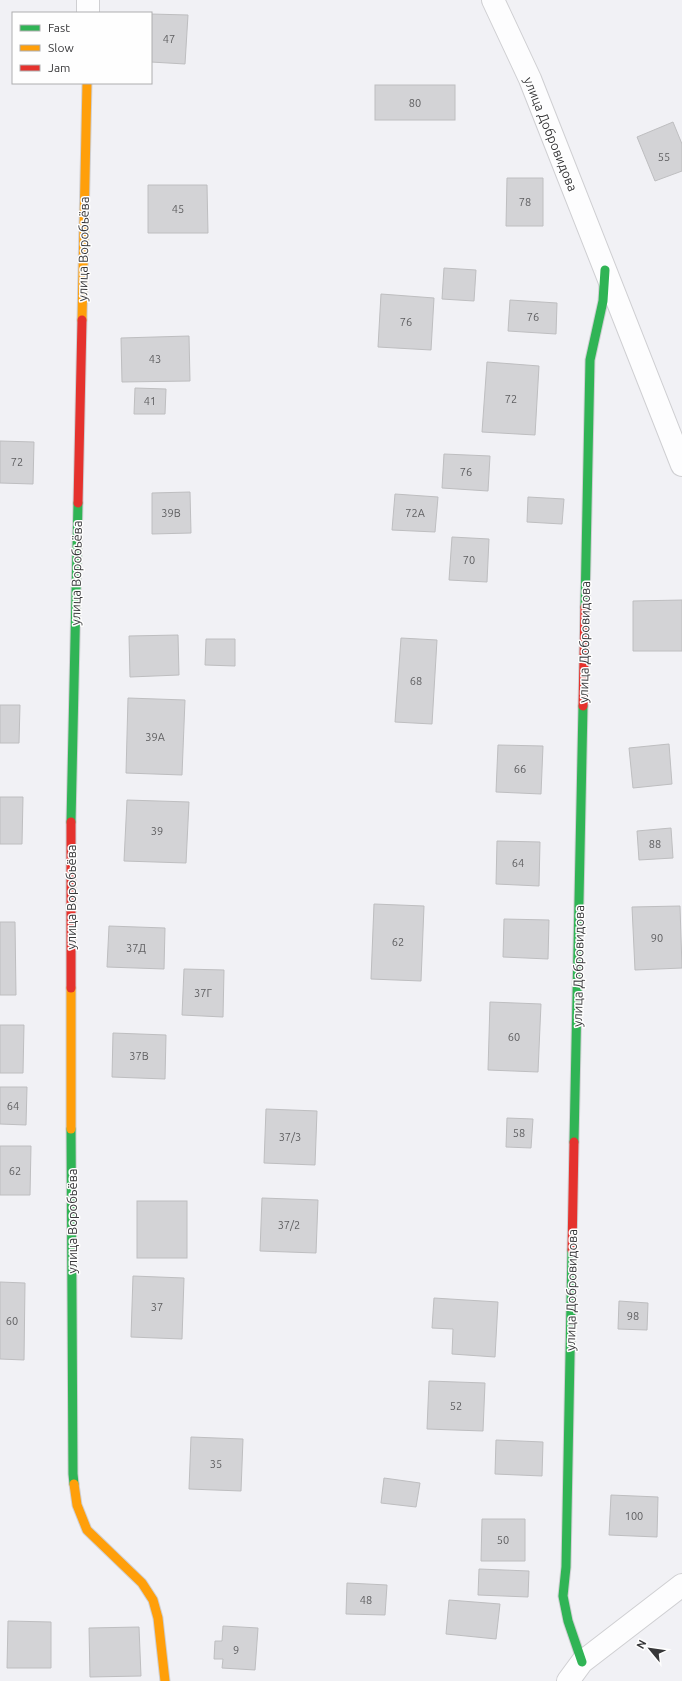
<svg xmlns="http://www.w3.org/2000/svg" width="682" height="1681" viewBox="0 0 682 1681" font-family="Ubuntu,sans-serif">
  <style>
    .building { fill: #d3d3d6; stroke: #bebec0 }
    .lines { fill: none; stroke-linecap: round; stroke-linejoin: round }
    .street-casing { stroke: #cfcfd2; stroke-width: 24 }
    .fast-casing { stroke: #cfcfd2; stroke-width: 11 }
    .slow-casing { stroke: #cfcfd2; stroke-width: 11 }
    .jam-casing { stroke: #cfcfd2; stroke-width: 11 }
    .street { stroke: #fdfdfe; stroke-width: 22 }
    .fast { stroke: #30b455; stroke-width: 9 }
    .slow { stroke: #ff9f0a; stroke-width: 9 }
    .jam { stroke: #e5322d; stroke-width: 9 }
    .labels { text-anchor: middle; stroke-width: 3; stroke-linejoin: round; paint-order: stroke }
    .number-label { font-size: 11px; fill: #5e5e60 }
    .street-label { font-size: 13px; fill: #373739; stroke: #fefefe }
  </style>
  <rect width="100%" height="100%" fill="#f1f1f5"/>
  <g class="building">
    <path d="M151,14l37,1 -3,49 -34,-2z"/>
    <rect x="375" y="85" width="80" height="35"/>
    <path d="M673,122l9,22v27l-27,10 -18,-44z"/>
    <path d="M507,178h36v48h-37z"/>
    <path d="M148,185h59l1,48h-60z"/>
    <path d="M444,268l32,2 -2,31 -32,-2z"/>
    <path d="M381,294l53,4 -3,52 -53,-3z"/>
    <path d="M510,300l47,3 -1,31 -48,-3z"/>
    <path d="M189,336l1,45 -68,1 -1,-44z"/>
    <path d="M487,362l52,4 -4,69 -53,-3z"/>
    <path d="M135,388l31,1 -1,25h-31z"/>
    <path d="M0,441l34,1 -1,42 -33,-1z"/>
    <path d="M444,454l46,2 -2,35 -46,-3z"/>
    <path d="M190,492l1,41 -39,1v-41z"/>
    <path d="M395,494l43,3 -3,35 -43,-2z"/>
    <path d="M528,497l36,2 -2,25 -35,-2z"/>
    <path d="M452,537l37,2 -2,43 -38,-2z"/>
    <path d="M682,600v51h-49v-50z"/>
    <path d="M178,635l1,40 -49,2 -1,-41z"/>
    <path d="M401,638l36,2 -5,84 -37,-2z"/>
    <path d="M206,639h29v27l-30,-1z"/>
    <path d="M128,698l57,2 -3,75 -56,-2z"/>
    <path d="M0,705h20l-1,38h-19z"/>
    <path d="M669,744l3,40 -39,4 -4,-40z"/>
    <path d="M498,745l45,1 -2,48 -45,-2z"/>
    <path d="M0,797h23l-1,47h-22z"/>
    <path d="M127,800l62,2 -3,61 -62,-2z"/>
    <path d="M671,828l2,30 -34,2 -2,-29z"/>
    <path d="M497,841l43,1 -1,44 -43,-2z"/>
    <path d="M374,904l50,2 -3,75 -50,-2z"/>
    <path d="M680,906l2,62 -47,2 -3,-63z"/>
    <path d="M504,919l45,1 -1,39 -45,-2z"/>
    <path d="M0,922h15l1,73h-16z"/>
    <path d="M109,926l56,2 -1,41 -57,-2z"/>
    <path d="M184,969l40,1 -1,47 -41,-2z"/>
    <path d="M490,1002l51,2 -3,68 -50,-2z"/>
    <path d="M0,1025h24l-1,48h-23z"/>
    <path d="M113,1033l53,2 -1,44 -53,-2z"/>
    <path d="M0,1087h27l-1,38 -26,-1z"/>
    <path d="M266,1109l51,2 -2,54 -51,-2z"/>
    <path d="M507,1118l26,1 -2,29 -25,-1z"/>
    <path d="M0,1146h31l-1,49h-30z"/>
    <path d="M262,1198l56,2 -2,53 -56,-2z"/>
    <rect x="137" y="1201" width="50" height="57"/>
    <path d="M133,1276l51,2 -2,61 -51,-2z"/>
    <path d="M0,1282l25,1 -1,77 -24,-1z"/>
    <path d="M434,1298l64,4 -3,55 -43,-3 1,-25 -21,-1z"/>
    <path d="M619,1301l29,2 -1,27 -29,-1z"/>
    <path d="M429,1381l56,2 -2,48 -56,-2z"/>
    <path d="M191,1437l52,2 -2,52 -52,-2z"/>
    <path d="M496,1440l47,2 -1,34 -47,-2z"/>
    <path d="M384,1478l36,5 -4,24 -35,-4z"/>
    <path d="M611,1495l47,2 -1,40 -48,-2z"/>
    <path d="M482,1519h43v42h-44z"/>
    <path d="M479,1569l50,2 -1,26 -50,-2z"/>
    <path d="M347,1583l40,2 -2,30 -39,-1z"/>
    <path d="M449,1600l51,4 -4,35 -50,-5z"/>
    <path d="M8,1621l43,1v46h-44z"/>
    <path d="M223,1626l35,2 -3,42 -33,-2 1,-9h-9l1,-18h7z"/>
    <path d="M139,1627l2,49 -51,1 -1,-49z"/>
  </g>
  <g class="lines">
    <g class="street-casing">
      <g id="street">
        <path d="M493,0l37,79 152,386"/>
        <path d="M88,13v-13"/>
        <path d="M568,1681l14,-19 100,-77"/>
      </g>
    </g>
    <g class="fast-casing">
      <g id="fast">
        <path d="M585,607l5,-247 13,-59 2,-31"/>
        <path d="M71,822l7,-319"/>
        <path d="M71,1129l2,345 1,10"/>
        <path d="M574,1142l9,-436"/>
        <path d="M572,1250l-6,317 -3,29 5,25 14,41"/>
      </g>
    </g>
    <g class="slow-casing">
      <g id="slow">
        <path d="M82,320l5,-237"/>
        <path d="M71,988v141"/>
        <path d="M74,1484l3,21 10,25 55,53 11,17 5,18 7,63"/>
      </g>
    </g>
    <g class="jam-casing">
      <g id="jam">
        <path d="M78,503l4,-183"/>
        <path d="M583,706l2,-99"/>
        <path d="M71,988v-166"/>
        <path d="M572,1250l2,-108"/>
      </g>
    </g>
    <use href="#street" class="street"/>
    <use href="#fast" class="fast"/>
    <use href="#slow" class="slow"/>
    <use href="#jam" class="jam"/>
  </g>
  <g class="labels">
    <g class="number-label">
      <text x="169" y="43">47</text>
      <text x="415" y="107">80</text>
      <text x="664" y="161">55</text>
      <text x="525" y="206">78</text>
      <text x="178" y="213">45</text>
      <text x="533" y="321">76</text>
      <text x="406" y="326">76</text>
      <text x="155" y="363">43</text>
      <text x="511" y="403">72</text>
      <text x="150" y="405">41</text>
      <text x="17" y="466">72</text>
      <text x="466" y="476">76</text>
      <text x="171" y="517">39В</text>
      <text x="415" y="517">72А</text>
      <text x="469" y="564">70</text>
      <text x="416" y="685">68</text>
      <text x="155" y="741">39А</text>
      <text x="520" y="773">66</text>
      <text x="157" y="835">39</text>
      <text x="655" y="848">88</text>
      <text x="518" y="867">64</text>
      <text x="657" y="942">90</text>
      <text x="398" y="946">62</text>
      <text x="136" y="952">37Д</text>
      <text x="203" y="997">37Г</text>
      <text x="514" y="1041">60</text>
      <text x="139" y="1060">37В</text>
      <text x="13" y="1110">64</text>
      <text x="519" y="1137">58</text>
      <text x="290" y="1141">37/3</text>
      <text x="15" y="1175">62</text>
      <text x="289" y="1229">37/2</text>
      <text x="157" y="1311">37</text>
      <text x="633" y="1320">98</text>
      <text x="12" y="1325">60</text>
      <text x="456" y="1410">52</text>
      <text x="216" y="1468">35</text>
      <text x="634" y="1520">100</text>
      <text x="503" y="1544">50</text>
      <text x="366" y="1604">48</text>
      <text x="236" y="1654">9</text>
    </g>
    <g class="street-label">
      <text transform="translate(551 134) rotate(68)" y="5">улица Добровидова</text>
      <text transform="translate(83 249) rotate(-89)" y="5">улица Воробьёва</text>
      <text transform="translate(76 573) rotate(-89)" y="5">улица Воробьёва</text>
      <text transform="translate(584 642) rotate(-89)" y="5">улица Добровидова</text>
      <text transform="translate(71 897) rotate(-90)" y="5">улица Воробьёва</text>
      <text transform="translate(578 966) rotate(-89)" y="5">улица Добровидова</text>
      <text transform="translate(72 1221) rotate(-90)" y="5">улица Воробьёва</text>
      <text transform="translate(571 1290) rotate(-89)" y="5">улица Добровидова</text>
    </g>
  </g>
  <rect x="12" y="12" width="140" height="72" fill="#fefefe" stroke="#aeaeaf"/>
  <rect x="20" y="25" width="20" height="6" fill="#30b455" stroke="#aeaeaf"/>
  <text x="48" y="32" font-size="12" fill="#373739">Fast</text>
  <rect x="20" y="45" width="20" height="6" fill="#ff9f0a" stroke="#aeaeaf"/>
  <text x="48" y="52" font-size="12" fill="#373739">Slow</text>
  <rect x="20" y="65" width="20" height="6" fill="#e5322d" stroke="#aeaeaf"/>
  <text x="48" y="72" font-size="12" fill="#373739">Jam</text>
  <g transform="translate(650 1649) rotate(299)" stroke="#fefefe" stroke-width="3" paint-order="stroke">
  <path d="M0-3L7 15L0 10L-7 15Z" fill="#373739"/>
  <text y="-6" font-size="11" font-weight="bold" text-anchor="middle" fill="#373739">N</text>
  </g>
</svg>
